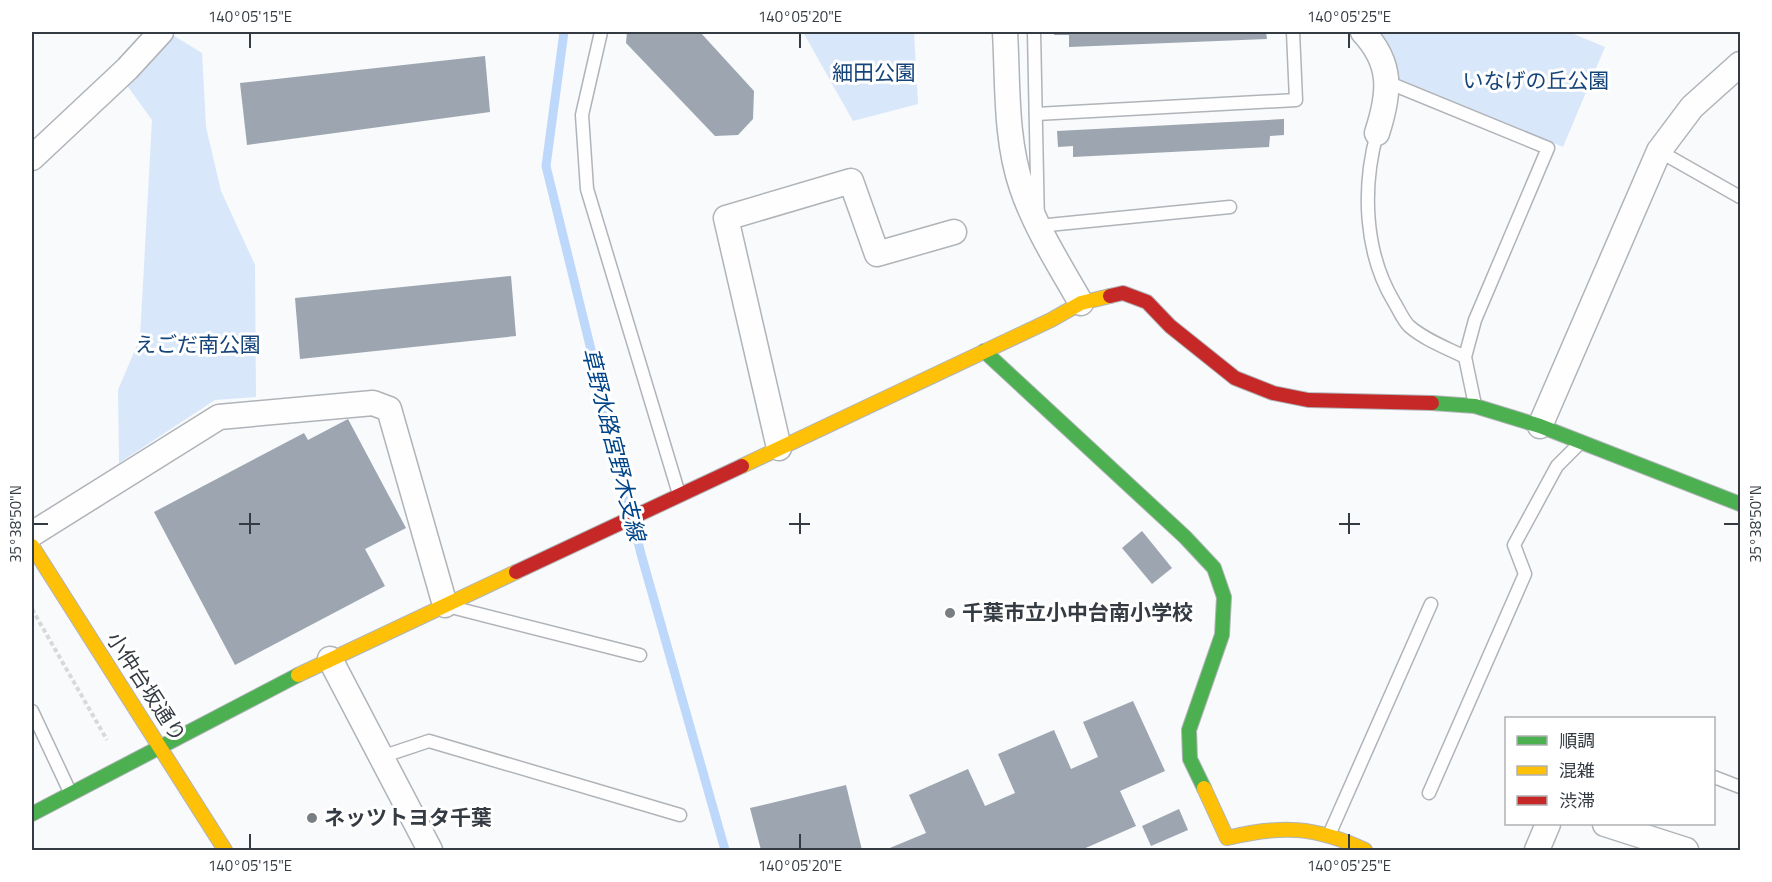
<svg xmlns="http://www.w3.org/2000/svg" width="1772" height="882" viewBox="0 0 1772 882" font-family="'Titillium Web','Noto Sans JP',sans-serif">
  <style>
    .green { fill: #d9e7fa }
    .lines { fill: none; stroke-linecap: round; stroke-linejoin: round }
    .stream { stroke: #bdd8fb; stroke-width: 9 }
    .building { fill: #9ca5b0 }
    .lane-casing { stroke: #b0b4b8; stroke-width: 15 }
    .street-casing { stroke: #b0b4b8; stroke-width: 27 }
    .fast-casing { stroke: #b0b4b8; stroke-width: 16 }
    .slow-casing { stroke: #b0b4b8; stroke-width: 16 }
    .jam-casing { stroke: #b0b4b8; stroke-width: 16 }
    .path { stroke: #d8d9db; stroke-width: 4; stroke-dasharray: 4.5 3; stroke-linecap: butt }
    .lane { stroke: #fefeff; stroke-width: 12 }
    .street { stroke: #fefeff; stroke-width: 24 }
    .fast { stroke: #4caf50; stroke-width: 14 }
    .slow { stroke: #ffc107; stroke-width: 14 }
    .jam { stroke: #c62828; stroke-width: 14 }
    .ticks { fill: none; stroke: #353b42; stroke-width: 2 }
    .poi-dot { fill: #797e83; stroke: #fff; stroke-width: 2 }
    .labels { text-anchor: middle; stroke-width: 6; stroke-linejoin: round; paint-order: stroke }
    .park-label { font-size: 21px; fill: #15447a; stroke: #fff }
    .poi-label { font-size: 21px; font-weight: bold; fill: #353b42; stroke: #fff; text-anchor: start }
    .street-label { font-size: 21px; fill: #353b42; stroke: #fff }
    .water-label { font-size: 22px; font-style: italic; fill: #004489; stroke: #fff }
    .neatline { fill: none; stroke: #353b42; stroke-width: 2 }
    .ticks-label { font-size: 15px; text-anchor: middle; fill: #353b42 }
  </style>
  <rect width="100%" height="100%" fill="#f8fafc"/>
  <g class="green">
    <path d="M803,32h111l4,72 -65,17z"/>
    <path d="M1381,32h188l36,15 -42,100 -168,-70 -2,-25z"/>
    <path d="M171,34l31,19 4,74 15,64 34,74 1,132 -41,3 -96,63 -1,-73 22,-52 12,-218 -26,-36z"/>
  </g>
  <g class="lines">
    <path class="stream" d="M564,32l-18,134 95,388 84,296"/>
  </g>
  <g class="building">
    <path d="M627,32h73l54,59 -1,28 -15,16 -23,1 -89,-93z"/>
    <path d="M1054,32h212l1,7 -198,8v-12h-15z"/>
    <path d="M485,56l5,56 -243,33 -7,-62z"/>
    <path d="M1284,119v16l-14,1 -1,11 -196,10v-11l-15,1 -1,-16z"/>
    <path d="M511,276l5,60 -216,23 -5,-61z"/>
    <path d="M348,419l58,109 -41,21 20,37 -150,79 -81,-153 150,-79 4,7z"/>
    <path d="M1142,531l30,37 -20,16 -30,-36z"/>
    <path d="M1133,701l32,70 -45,20 16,35 -55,24h-196l41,-17 -17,-38 59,-26 17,37 30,-13 -17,-39 56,-24 17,39 27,-12 -15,-35z"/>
    <path d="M846,785l16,65h-101l-11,-42z"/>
    <path d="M1179,809l9,21 -37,16 -9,-20z"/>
  </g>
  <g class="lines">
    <g class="lane-casing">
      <g id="lane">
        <path d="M601,32l-19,83 5,74 92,305"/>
        <path d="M1034,32l4,194 192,-19"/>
        <path d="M1387,82l161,66 -73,172 -10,37 10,48"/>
        <path d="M1036,114l260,-14 -3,-68"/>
        <path d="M1377,133c-15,55 -13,119 17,169 5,8 9,18 15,24 16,14 38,22 56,31"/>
        <path d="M1659,151l81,46"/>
        <path d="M455,608l185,47"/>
        <path d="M32,711l38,81"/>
        <path d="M381,757l48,-16 251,74"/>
        <path d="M1714,777l26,10"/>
        <path d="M1429,793l96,-219 -11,-29 43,-79 23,-23"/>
        <path d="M1329,835l102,-231"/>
      </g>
    </g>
    <g class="street-casing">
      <g id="street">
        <path d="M1005,32c3,51 0,107 17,156 14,41 38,78 59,115"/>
        <path d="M1363,32c30,32 27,61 14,101"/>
        <path d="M32,158l95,-89 34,-37"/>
        <path d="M1540,426l119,-275 33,-44 48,-43"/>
        <path d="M779,448l-53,-230 125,-37 26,73 77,-22"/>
        <path d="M32,534l187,-117 154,-14 16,6 56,196"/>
        <path d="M330,659l100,191"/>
        <path d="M1605,824l81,26"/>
        <path d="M1537,850l11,-26"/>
      </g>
    </g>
    <g class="fast-casing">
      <g id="fast">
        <path d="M984,351l201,186 29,31 10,29 -2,38 -33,95 1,29 14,29"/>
        <path d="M1432,403l43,3 65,20 200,78"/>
        <path d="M32,814l266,-139"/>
      </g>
    </g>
    <g class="slow-casing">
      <g id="slow">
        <path d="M742,466l309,-146 30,-17 29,-7"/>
        <path d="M32,546l193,304"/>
        <path d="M298,675l218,-103"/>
        <path d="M1204,788l23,50c54,-13 88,-12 138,12"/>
      </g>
    </g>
    <g class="jam-casing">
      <g id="jam">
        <path d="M1110,296l13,-3 24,9 23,24 65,52 38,15 35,7 124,3"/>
        <path d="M516,572l226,-106"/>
      </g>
    </g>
    <path class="path" d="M32,609l75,131"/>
    <use href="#lane" class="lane"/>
    <use href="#street" class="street"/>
    <use href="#fast" class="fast"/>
    <use href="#slow" class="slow"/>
    <use href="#jam" class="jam"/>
  </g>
  <path class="ticks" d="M250,33v15M800,33v15M1349,33v15M250,513v21M800,513v21M1349,513v21M33,524h15M239,524h21M789,524h21M1339,524h21M1724,524h15M250,834v15M800,834v15M1349,834v15"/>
  <g class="poi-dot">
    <circle cx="950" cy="613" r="6"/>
    <circle cx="312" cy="818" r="6"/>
  </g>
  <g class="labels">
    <g class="park-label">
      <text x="874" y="80">細田公園</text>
      <text x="1536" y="88">いなげの丘公園</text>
      <text x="198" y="352">えごだ南公園</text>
    </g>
    <g class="poi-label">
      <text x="962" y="620">千葉市立小中台南小学校</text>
      <text x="324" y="825">ネッツトヨタ千葉</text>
    </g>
    <g class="street-label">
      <text transform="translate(146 687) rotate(57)" y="7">小仲台坂通り</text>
    </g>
    <g class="water-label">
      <text transform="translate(614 444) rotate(76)" y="8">草野水路宮野木支線</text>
    </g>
  </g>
  <rect width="1772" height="882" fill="none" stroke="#ffffff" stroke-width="66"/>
  <rect x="1505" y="717" width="210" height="108" fill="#ffffff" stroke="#aeb1b3" stroke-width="1.5"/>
  <rect x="1517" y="736" width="30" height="9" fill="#4caf50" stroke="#aeb1b3" stroke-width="1.5"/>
  <text x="1559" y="747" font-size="18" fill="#353b42">順調</text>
  <rect x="1517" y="766" width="30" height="9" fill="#ffc107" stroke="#aeb1b3" stroke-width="1.5"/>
  <text x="1559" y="777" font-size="18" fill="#353b42">混雑</text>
  <rect x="1517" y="796" width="30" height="9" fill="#c62828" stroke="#aeb1b3" stroke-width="1.5"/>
  <text x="1559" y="807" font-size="18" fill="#353b42">渋滞</text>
  <rect x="33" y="33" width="1706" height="816" class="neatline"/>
  <g class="ticks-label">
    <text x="250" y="22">140°05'15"E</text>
    <text x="800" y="22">140°05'20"E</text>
    <text x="1349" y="22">140°05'25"E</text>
    <text transform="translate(16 524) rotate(-90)" y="5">35°38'50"N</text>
    <text transform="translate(1756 524) rotate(-90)" y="5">35°38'50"N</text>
    <text x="250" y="871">140°05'15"E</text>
    <text x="800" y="871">140°05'20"E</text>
    <text x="1349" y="871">140°05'25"E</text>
  </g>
</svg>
